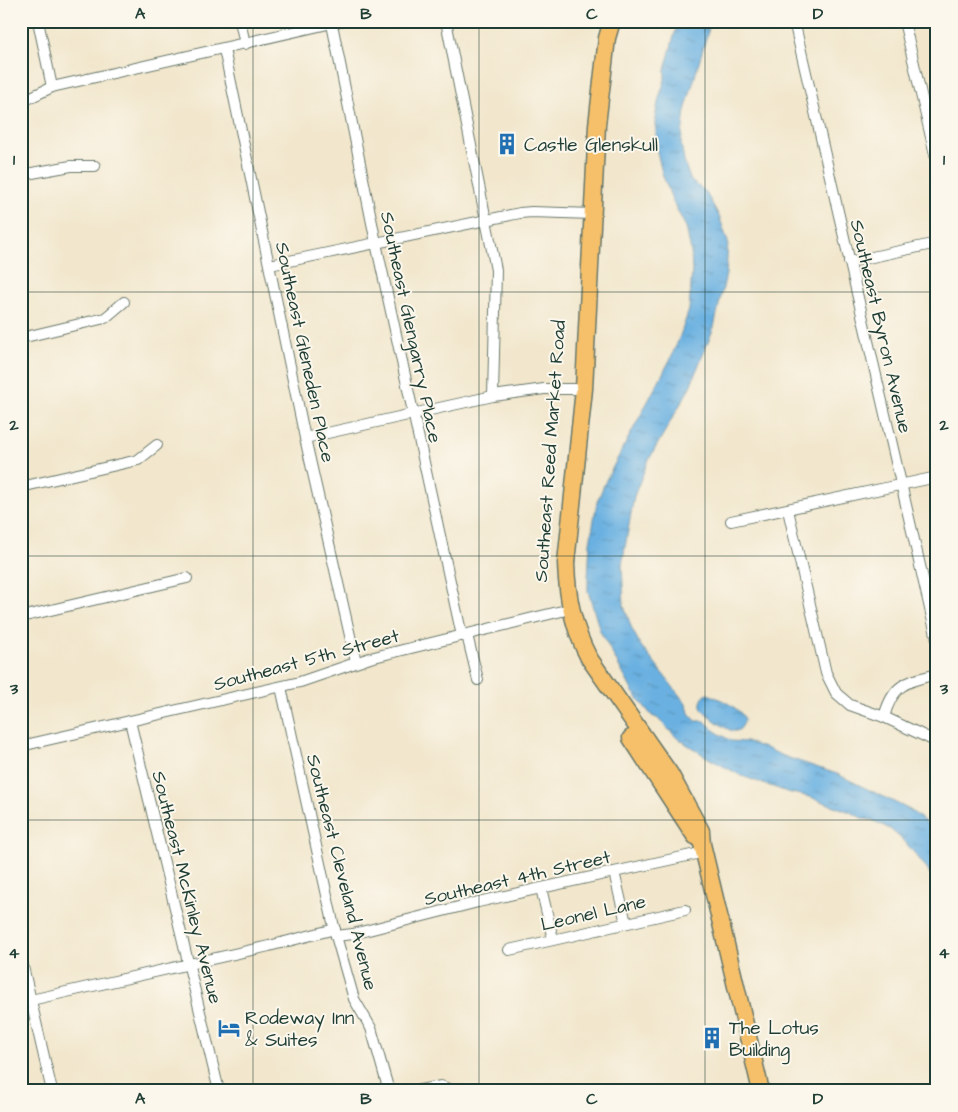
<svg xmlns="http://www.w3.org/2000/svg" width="958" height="1112" viewBox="0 0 958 1112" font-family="'Architects Daughter',sans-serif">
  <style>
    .water { fill: url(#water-ripples); stroke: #44778a }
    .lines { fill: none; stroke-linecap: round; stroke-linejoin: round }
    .minor-casing { stroke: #69786a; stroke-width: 12 }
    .primary-casing { stroke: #69786a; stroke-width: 19 }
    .minor { stroke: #fff; stroke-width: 10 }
    .primary { stroke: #f6c06b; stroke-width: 16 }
    .grid { fill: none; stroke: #1f3d34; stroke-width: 1; stroke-opacity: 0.55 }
    .labels { text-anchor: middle; stroke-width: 4; stroke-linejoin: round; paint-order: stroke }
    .poi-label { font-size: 19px; fill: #1f3d34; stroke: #fbf7ec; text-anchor: start }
    .street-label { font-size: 19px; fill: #1f3d34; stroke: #fbf7ec }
    .neatline { fill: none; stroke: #1f3d34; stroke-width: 2 }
    .grid-label { font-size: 16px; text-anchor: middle; font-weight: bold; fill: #1f3d34 }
  </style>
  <defs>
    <pattern id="water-ripples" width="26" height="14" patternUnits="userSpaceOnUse" patternTransform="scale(1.25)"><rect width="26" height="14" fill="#6ab1e1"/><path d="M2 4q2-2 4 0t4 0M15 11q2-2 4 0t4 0" fill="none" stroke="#5791b7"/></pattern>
  </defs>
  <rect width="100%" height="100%" fill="#fbf7ec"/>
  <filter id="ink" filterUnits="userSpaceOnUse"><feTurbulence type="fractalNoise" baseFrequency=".02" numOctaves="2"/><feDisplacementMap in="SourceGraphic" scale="10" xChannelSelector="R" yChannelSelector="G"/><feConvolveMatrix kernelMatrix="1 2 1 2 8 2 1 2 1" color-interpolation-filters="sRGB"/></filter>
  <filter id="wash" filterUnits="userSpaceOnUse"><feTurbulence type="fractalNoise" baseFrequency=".0096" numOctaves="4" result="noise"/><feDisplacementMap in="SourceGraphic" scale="20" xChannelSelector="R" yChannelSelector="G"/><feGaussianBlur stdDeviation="1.12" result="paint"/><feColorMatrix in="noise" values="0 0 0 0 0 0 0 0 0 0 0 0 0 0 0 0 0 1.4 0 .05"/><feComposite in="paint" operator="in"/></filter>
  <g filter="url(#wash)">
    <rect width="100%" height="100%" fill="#f2e7cd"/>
    <g class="water">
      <path d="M678,21h33l-26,90 -4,33 4,21 6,16 14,10 14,25 9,26 -2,32 -12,53 -25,62 -41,72 -14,35 -12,69 2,41 8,23 9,17 46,59 2,8 7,8h9l10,10 16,10 15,1 19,6 21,9 51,17 73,36 18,14 9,13v48l-12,-19 -19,-23 -16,-14 -18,-9 -8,-1 -14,-7 -40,-15 -23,-5 -45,-16 -32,-17 -33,-21 -20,-20 -5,-2 -19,-24 -33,-61 -12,-40v-13l2,-35 7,-41 9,-22 64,-120 10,-24 9,-26 3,-39 -1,-20 -5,-24 -13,-25 -11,-29 -6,-26v-34l3,-15 6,-18v-10z"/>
      <path d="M708,694c12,5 31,13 37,25 -2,5 -4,12 -10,12 -7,1 -28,-16 -33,-22 -3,-5 0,-13 6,-15z"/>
    </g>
  </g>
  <g filter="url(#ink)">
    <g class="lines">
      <g class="minor-casing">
        <g id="minor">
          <path d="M38,21l14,66"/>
          <path d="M240,21l5,23"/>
          <path d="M446,21l50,249 -3,126"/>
          <path d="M794,21l143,618"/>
          <path d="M904,21l33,142"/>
          <path d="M332,24l44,219 86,393"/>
          <path d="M224,49l81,389 51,224"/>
          <path d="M21,102l31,-15 289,-66"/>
          <path d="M21,175l50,-9h24"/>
          <path d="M849,262l88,-19"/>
          <path d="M270,265l250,-52 12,-1 61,2"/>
          <path d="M21,338l84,-20 19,-16"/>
          <path d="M305,438l188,-42 51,-7h40"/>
          <path d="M21,487l117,-27 19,-15"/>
          <path d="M788,510l38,163 10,20 14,12 34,12 53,25"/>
          <path d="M731,521l206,-44"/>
          <path d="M21,617l166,-39"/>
          <path d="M467,635l11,45"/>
          <path d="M281,687l55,249 18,63 17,29 18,63"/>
          <path d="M884,717c9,-33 21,-35 53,-43"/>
          <path d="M130,721l89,370"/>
          <path d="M21,746l279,-64 70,-24 200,-49"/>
          <path d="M614,872l12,51"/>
          <path d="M541,888l12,51"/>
          <path d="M336,936l17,-2 125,-32 227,-50"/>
          <path d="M509,950l176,-40"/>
          <path d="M21,958l31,133"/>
          <path d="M31,1000l238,-54 66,-17"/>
          <path d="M415,1091l26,-5 13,5"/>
        </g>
      </g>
      <g class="primary-casing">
        <g id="primary">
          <path d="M612,21l-5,17 -10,87 -13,264 -18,174c1,35 7,65 23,95l81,116 31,57 1,13 59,247"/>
          <path d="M631,738l64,98"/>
        </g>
      </g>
      <use href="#minor" class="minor"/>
      <use href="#primary" class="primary"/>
    </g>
  </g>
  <path class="grid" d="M253,21v1070M479,21v1070M705,21v1070M21,292h916M21,556h916M21,820h916"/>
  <defs>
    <g id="building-bare" transform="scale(1.725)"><path d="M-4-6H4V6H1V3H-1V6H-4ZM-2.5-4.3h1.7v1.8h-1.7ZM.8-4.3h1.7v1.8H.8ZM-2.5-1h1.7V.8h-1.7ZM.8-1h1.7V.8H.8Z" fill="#1f6fb2" stroke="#fbf7ec" stroke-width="2.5" paint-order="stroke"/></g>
    <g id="hotel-bare" transform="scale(1.725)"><path d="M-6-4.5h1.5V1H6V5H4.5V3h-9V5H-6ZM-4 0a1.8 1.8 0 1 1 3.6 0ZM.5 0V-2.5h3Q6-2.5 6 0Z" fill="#1f6fb2" stroke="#fbf7ec" stroke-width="2.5" paint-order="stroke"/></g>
  </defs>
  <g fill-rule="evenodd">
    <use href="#building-bare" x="507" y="144"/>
    <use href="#hotel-bare" x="229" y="1028"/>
    <use href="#building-bare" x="712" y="1038"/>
  </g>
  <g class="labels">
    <g class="poi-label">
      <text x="524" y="151">Castle Glenskull</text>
      <text x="245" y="1024">Rodeway Inn<tspan x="245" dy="22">&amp; Suites</tspan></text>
      <text x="729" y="1034">The Lotus<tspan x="729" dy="22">Building</tspan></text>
    </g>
    <g class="street-label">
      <text transform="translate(882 326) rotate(77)" y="7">Southeast Byron Avenue</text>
      <text transform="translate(412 327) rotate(78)" y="7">Southeast Glengarry Place</text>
      <text transform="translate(306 352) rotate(78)" y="7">Southeast Gleneden Place</text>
      <text transform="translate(549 451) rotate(-86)" y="7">Southeast Reed Market Road</text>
      <text transform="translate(306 659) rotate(-15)" y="7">Southeast 5th Street</text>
      <text transform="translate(343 872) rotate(76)" y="7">Southeast Cleveland Avenue</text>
      <text transform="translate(517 877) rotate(-13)" y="7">Southeast 4th Street</text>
      <text transform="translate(188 887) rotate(76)" y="7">Southeast McKinley Avenue</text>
      <text transform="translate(593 912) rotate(-13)" y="7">Leonel Lane</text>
    </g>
  </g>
  <rect width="958" height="1112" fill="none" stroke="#fbf7ec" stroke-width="55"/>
  <rect x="28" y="28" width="902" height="1056" class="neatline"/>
  <g class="grid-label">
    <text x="140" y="19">A</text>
    <text x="366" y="19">B</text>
    <text x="592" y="19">C</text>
    <text x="818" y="19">D</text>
    <text x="14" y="165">1</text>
    <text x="944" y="165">1</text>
    <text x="14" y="430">2</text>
    <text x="944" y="430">2</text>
    <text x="14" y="694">3</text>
    <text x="944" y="694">3</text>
    <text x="14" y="958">4</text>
    <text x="944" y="958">4</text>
    <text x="140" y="1104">A</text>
    <text x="366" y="1104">B</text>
    <text x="592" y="1104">C</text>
    <text x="818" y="1104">D</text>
  </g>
</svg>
